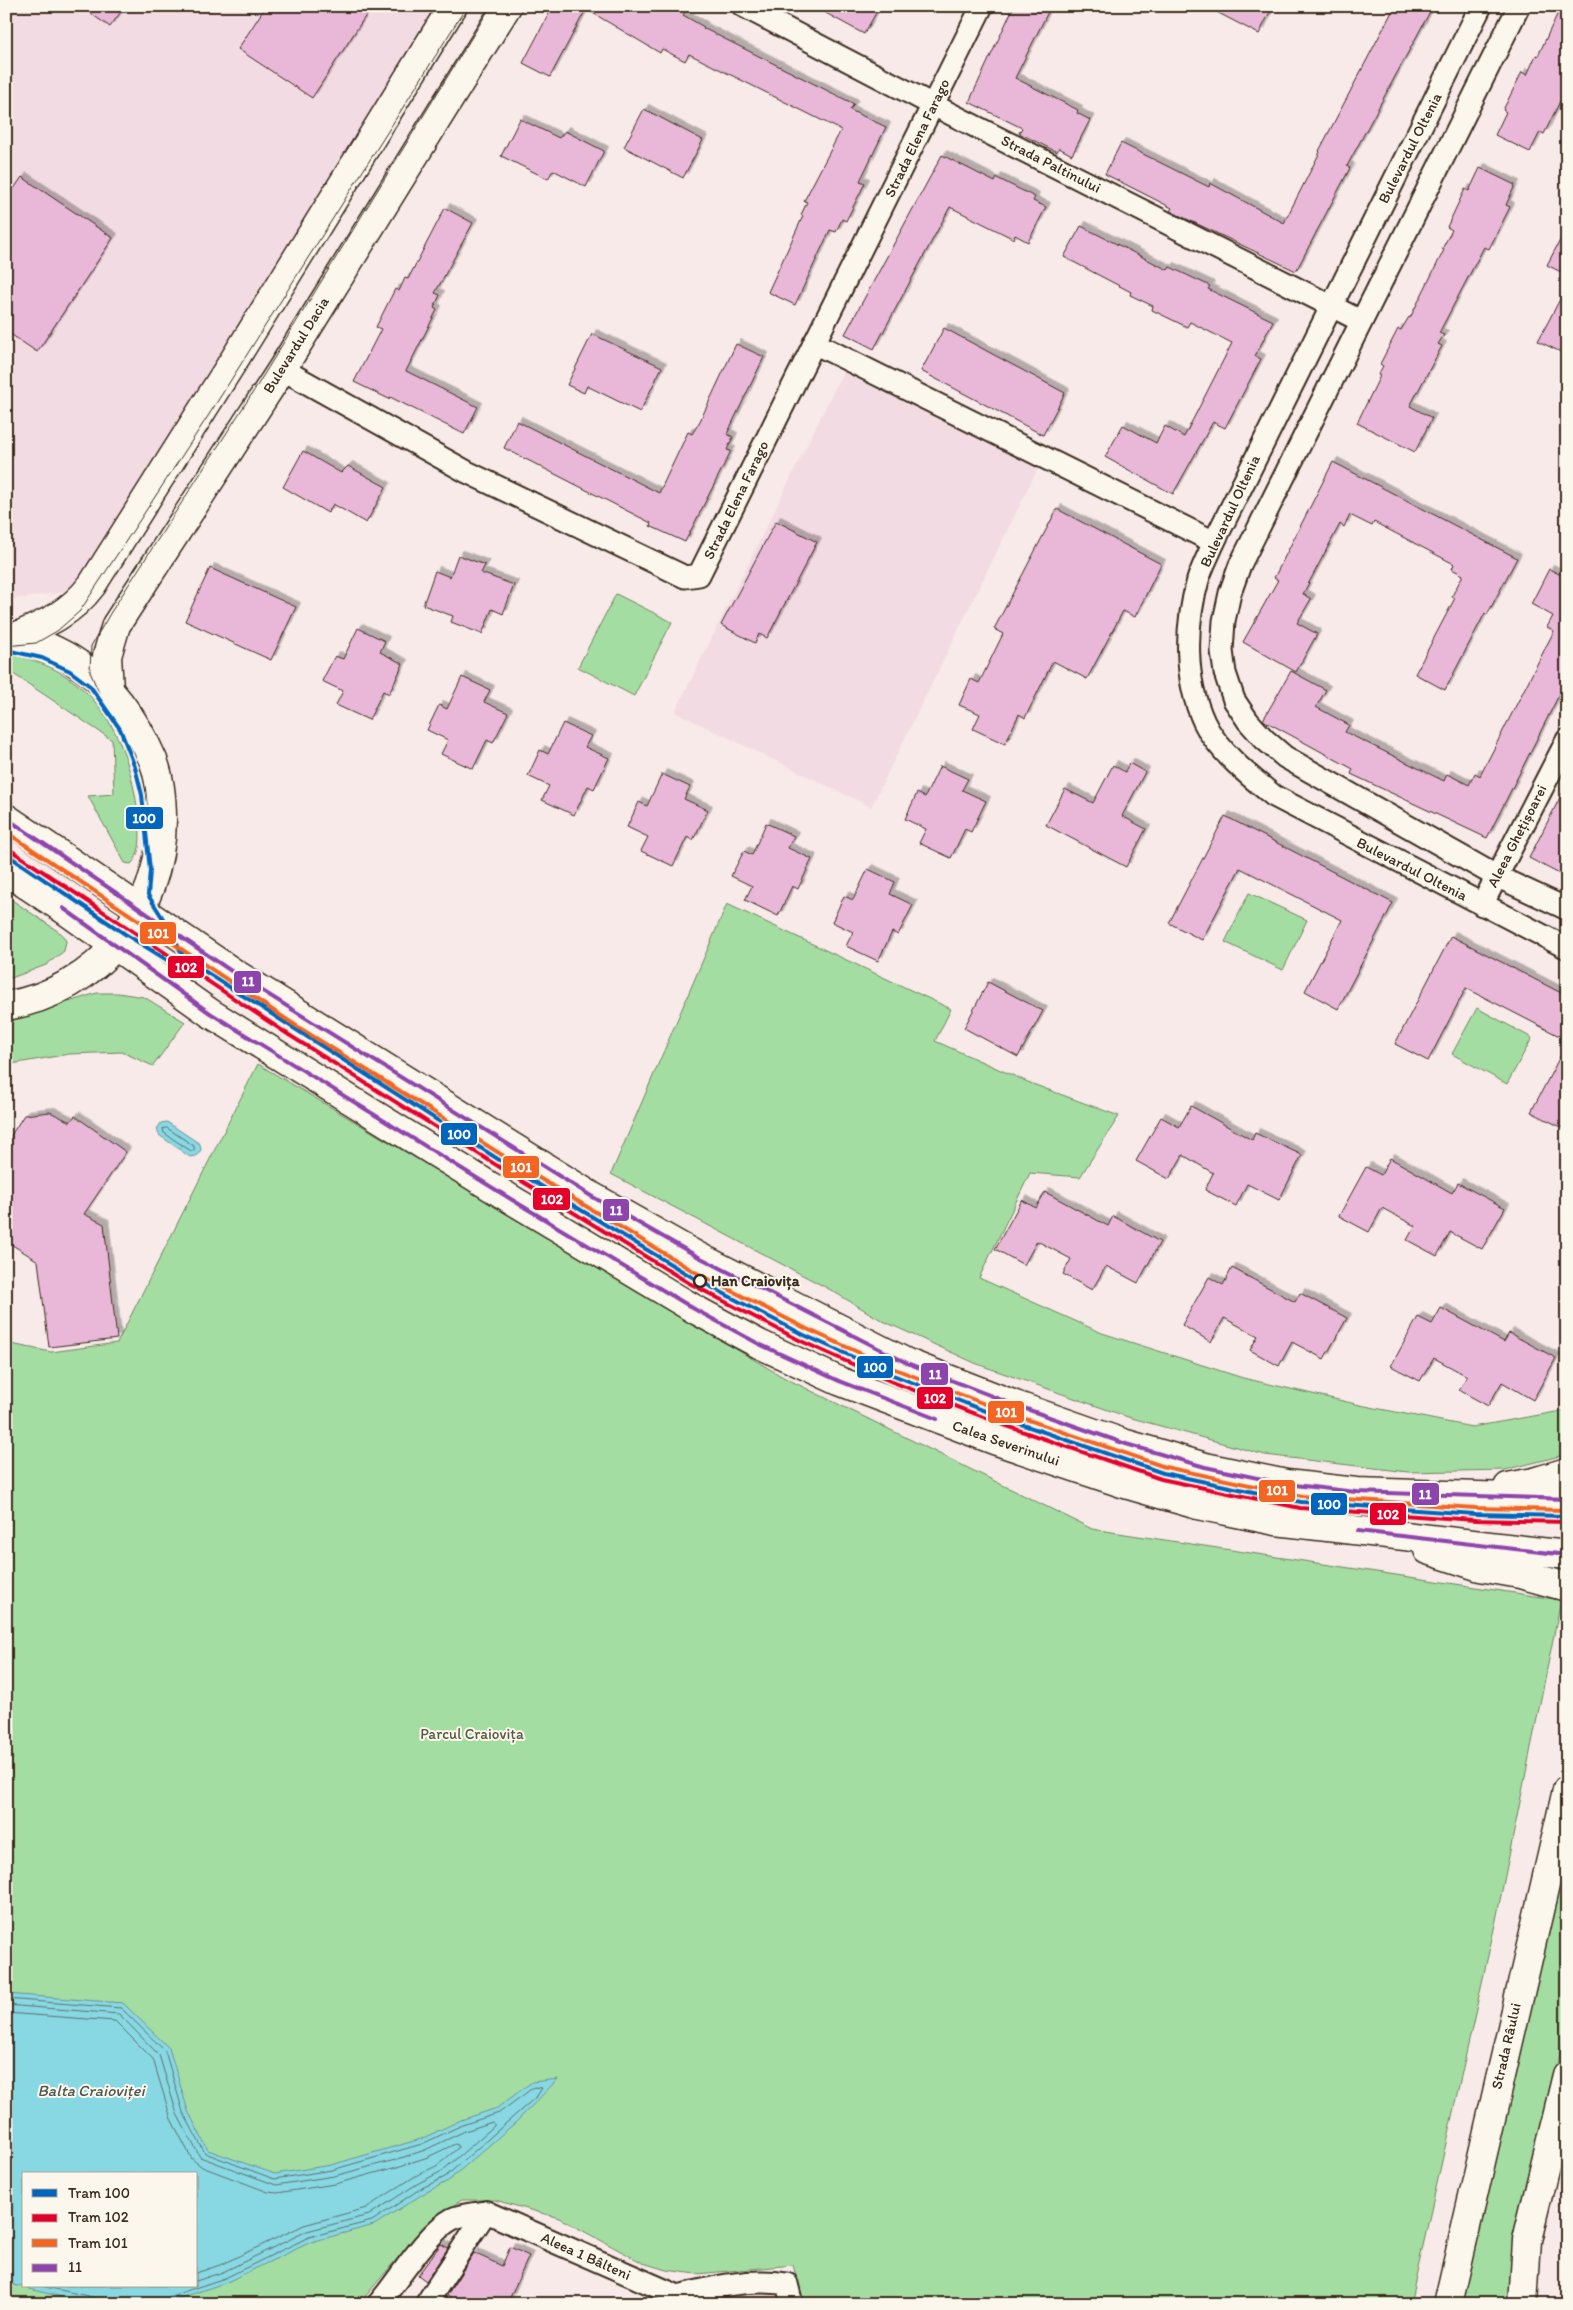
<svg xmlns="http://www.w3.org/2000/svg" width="1573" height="2310" viewBox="0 0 1573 2310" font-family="Itim,sans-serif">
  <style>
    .built { fill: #f3dbe3 }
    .green { fill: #a4dda2; stroke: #708460; fill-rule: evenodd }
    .water { fill: #88d8e3; stroke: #699294; fill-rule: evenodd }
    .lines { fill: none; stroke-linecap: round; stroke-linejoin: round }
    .shore { stroke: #5a706d; stroke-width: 1 }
    .building { fill: #e9b8d8; stroke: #3b2a1e; filter: url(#shadow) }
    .minor-casing { stroke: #3b2a1e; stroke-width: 25 }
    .major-casing { stroke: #3b2a1e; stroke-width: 31 }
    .minor { stroke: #fbf7ec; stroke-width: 21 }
    .major { stroke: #fbf7ec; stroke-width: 28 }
    .tram { stroke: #3b2a1e; stroke-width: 1 }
    .bus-1-casing { stroke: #fbf7ec; stroke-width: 8 }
    .bus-1 { stroke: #8e44ad; stroke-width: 4 }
    .tram-1-casing { stroke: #fbf7ec; stroke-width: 8 }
    .tram-2-casing { stroke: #fbf7ec; stroke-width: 8 }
    .tram-3-casing { stroke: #fbf7ec; stroke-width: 8 }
    .tram-1 { stroke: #0065bd; stroke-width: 4 }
    .tram-2 { stroke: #e4002b; stroke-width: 4 }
    .tram-3 { stroke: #f26522; stroke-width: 4 }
    .stop-dot { fill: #fbf7ec; stroke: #3b2a1e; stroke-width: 2.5 }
    .labels { text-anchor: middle; stroke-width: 4; stroke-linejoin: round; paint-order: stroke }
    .street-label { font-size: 15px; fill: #3b2a1e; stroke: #fbf7ec }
    .stop-label { font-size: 15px; font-weight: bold; fill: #3b2a1e; stroke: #fbf7ec; text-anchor: start }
    .park-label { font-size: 15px; fill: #55573f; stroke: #fbf7ec }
    .water-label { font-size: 16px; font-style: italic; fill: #4e564f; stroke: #fbf7ec }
    .line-badge { stroke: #fbf7ec; stroke-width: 2 }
    .badge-label { font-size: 14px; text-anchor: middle; font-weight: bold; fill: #fff }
  </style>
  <defs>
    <filter id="shadow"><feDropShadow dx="4.5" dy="-4.5" stdDeviation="0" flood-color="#0004"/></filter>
  </defs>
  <rect width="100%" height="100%" fill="#f7eae8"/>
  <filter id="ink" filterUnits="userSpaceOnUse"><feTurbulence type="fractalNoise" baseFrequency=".02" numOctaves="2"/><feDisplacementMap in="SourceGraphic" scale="10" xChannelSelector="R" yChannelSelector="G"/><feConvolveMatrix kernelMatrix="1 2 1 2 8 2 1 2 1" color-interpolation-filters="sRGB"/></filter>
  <g filter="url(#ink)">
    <g class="built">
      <path d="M6,6h440l-373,585 -67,9z"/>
      <path d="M843,372l195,96 -167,339 -196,-95z"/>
    </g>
    <g class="green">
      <path d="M616,594l56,28 -38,74 -56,-29z"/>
      <path d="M6,654c87,14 121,79 132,159 2,16 5,40 -7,51l-6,-1 -37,-67 26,-2 -2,-54 -106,-71z"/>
      <path d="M1249,893l58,27 -24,50 -58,-28z"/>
      <path d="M6,896l56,38 4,7 -2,10 -18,14 -40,15z"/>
      <path d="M727,904l224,105 -16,32 95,42 89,33 -39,61 -50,-4 -51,105 123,55 141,45 117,27 112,22 95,-17v43l-7,3 -55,14 -97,2 -143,-17 -137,-38 -151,-53 -94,-43 -54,-32 -218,-115z"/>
      <path d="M97,993h21l26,4 41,25 -32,44 -31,-14 -53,2 -63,11v-46l28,-6z"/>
      <path d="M1477,1008l55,30 -25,46 -55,-30z"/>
      <path d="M258,1064l525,313 309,152 469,71 -65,320 -86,384h-606l-11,-39 -96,9 -31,-4 -23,-7 -84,-45 -64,-18h-33l-25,15 -26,27 -52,62h-353v-961l45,9 66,-9zM24,2174h172v112h-172z"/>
      <path d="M1567,1849v175l-51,216 -6,64h-48z"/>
    </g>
    <g class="water">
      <path d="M167,1122l33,22 1,6 -5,6 -6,1 -31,-22 -2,-6 4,-6z"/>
      <path d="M6,1994l117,9 46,45 19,63 20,39 67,24 56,-9 90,-26 40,-19 36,-12 35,-26 26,-3 -42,43 -68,59 -25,13 -49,31 -63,17 -84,40 -64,22 -85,-3 -72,-18zM24,2174h172v112h-172z"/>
    </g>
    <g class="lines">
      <g class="shore">
        <path d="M167,1128l27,18v4l-3,1 -27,-18 -1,-4z"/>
        <path d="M6,1999l115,9 44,43 18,61 22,41 69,26 58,-9 90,-26 40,-19 37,-12 35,-26 8,1 -5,8 -25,22 -67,59 -25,12 -48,32 -63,16 -84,41 -57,19 -4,7"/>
        <path d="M6,2005l113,9 40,41 18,59 23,43 76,28 58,-9 61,-16 30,-10 40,-19 27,-9 2,1v3l-52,45 -25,13 -48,31 -62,16 -84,41 -27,9"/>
        <path d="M6,2013l109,8 38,38 18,60 21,40 10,8 66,25 9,1 58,-9 62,-17 31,-10 27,-13 3,1v3l-20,17 -24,12 -48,31 -62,17 -84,40 -24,8"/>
        <path d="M41,2286c8,2 55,11 57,13l1,5"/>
      </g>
    </g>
    <g class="building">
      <path d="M80,6h45l-15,21z"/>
      <path d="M266,6h106l-60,92 -74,-49z"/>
      <path d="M553,6h122l10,6 -2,3 21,12 -1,1 151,76 -4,6 36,17 -26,54 5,2 -19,38 -4,-2 -6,13 -6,-2 -35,75 -27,-13 35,-76 -2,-1 6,-13 -3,-1 37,-71 -152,-76 -4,7 -23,-12 -2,4 -74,-44 -36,68 -27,-14z"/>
      <path d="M813,6h67l-16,28z"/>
      <path d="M1014,6h37l-36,72 63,32 -1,3 13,7 -18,35 -13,-7 -2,4 -38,-19 3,-5 -53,-26z"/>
      <path d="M1205,6h68l-14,28z"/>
      <path d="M1395,6h38l-86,160 3,2 -54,103 -126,-60 2,-3 -67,-34 16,-31 88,44 1,-4 74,40 36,-71 -1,-1z"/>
      <path d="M1561,6h6v81l-23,47 -4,-2 -10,20 -35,-17 11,-23 -3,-2 19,-38 5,3 9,-20 2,1z"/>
      <path d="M644,109l59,31 -20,38 -59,-31z"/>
      <path d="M520,119l39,19 6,-7 39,20 -18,36 -33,-17 -5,9 -47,-23z"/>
      <path d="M942,155l53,27 2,-4 38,19 -2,4 13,6 -18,35 -13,-7 -1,4 -64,-32 -76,142 -29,-15z"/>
      <path d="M1480,168l35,17 -9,20 4,2 -21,42 -5,-2 -45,86 5,2 -6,9 4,2 -32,60 22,12 -17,34 -58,-29 23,-47 -2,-1 5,-9 -3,-2 18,-35 3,1 8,-13 1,1 34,-68 -2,-1 10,-19 -5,-3 18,-38 4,2z"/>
      <path d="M22,177l91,61 -76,114 -31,-21v-131z"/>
      <path d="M445,208l28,15 -38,70 5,2 -6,13 3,2 -31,61 72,36 -14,27 -74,-37 -1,2 -35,-17 27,-53 -5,-2 19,-38 4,2 6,-13 3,1z"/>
      <path d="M1081,226l87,44 2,-3 40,19 -2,3 65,32 -18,35 6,3 -36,69 -12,-6 -40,72 -68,-37 18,-32 33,18 9,-17 19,11 48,-94 -42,-21 -3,5 -35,-17 1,-4 -23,-11 1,-3 -67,-35z"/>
      <path d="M1567,227v48l-20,-10z"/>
      <path d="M1567,286v69l-29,-14z"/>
      <path d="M944,328l121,65 -22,42 -122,-64z"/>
      <path d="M592,334l70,33 -22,45 -53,-26 -3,7 -17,-8z"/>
      <path d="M736,344l28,13 -37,77 6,3 -6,13 4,1 -46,91 -35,-16 1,-3 -147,-75 13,-27 142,72 29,-61 4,2 8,-13z"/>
      <path d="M303,451l38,22 7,-7 38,21 -20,36 -33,-19 -5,9 -45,-26z"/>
      <path d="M1333,462l184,96 -30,57 -2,-2 -40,77 -30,-16 40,-76 -3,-2 11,-21 -11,-6 2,-5 -80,-42 -2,4 -22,-11 -6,12 -4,-3 -37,70 8,5 -14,24 20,11 -21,38 -53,-30 35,-62 -4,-2z"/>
      <path d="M1057,509l104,55 -26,53 -12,-6 -36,68 -34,-18 -28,57 -6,-4 -14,30 -32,-15 7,-15 -21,-9 12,-26 8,4 24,-49 -9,-5z"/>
      <path d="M776,521l41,21 -50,96 -8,-4 -4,9 -34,-18z"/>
      <path d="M458,555l27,10 -4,8 33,12 -11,29 -11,-5 -10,25 -31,-12 2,-6 -30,-11 12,-34 15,6z"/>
      <path d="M210,568l86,39 -25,53 -86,-39z"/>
      <path d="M1549,569l18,9v101l-80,159 -136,-64 2,-5 -90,-49 28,-49 35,19 -10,17 33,18 -4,7 99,49 3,-7 22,11 6,-12 5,3 74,-145 -7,-4 6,-11 -22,-12z"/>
      <path d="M358,628l27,13 -5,11 23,12 -14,30 -6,-3 -14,29 -33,-15 7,-14 -21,-10 13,-25 8,3z"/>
      <path d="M462,677l28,13 -6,12 24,11 -15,30 -6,-3 -14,29 -32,-15 7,-14 -21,-10 12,-25 8,4z"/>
      <path d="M563,723l28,13 -6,11 24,11 -15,31 -6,-3 -14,29 -32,-15 7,-14 -21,-10 12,-26 8,4z"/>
      <path d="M1129,763l16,9 -23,44 24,13 -20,38 -80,-42 19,-36 28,14 20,-38 12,7z"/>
      <path d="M940,766l28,13 -6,11 24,11 -15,31 -6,-3 -14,29 -32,-15 7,-14 -21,-10 12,-26 8,4z"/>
      <path d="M662,774l28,13 -6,12 24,11 -15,30 -6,-3 -14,29 -32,-15 7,-14 -21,-10 12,-25 8,4z"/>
      <path d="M1567,784v94l-38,-20z"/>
      <path d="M1225,816l168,87 -55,106 -33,-18 37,-71 -102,-52 -38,72 -33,-17z"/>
      <path d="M766,823l28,13 -6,12 24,11 -14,30 -6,-3 -14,30 -33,-16 7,-14 -21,-10 13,-25 8,4z"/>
      <path d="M868,869l27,13 -5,12 23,11 -15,30 -6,-3 -14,29 -32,-15 7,-14 -21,-10 12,-26 9,4z"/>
      <path d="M1451,936l116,60v44l-101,-52 -38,73 -33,-17z"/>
      <path d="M988,982l55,29 -25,46 -54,-29z"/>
      <path d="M1567,1043v87l-36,-18z"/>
      <path d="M1191,1106l61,34 3,-7 47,22 -23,45 -32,-16 -11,22 -31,-16 8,-17 -30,-18 -14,24 -33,-18 25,-44 18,10z"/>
      <path d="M50,1112l20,10 5,-6 51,36 -42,62 20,10 13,115 -68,8 -11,-86 -32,-20v-98l18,-28z"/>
      <path d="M1390,1158l62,35 6,-10 47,25 -23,41 -32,-17 -13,24 -30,-16 8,-14 -33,-18 -13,24 -30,-16 27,-49 15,8z"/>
      <path d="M1045,1192l63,34 5,-10 47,26 -22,41 -32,-17 -14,24 -29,-16 8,-15 -34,-18 -13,24 -29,-16 27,-49 14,8z"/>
      <path d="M1232,1268l63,34 5,-9 47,25 -23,41 -32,-17 -13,24 -29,-16 8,-14 -34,-18 -13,24 -29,-17 27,-48 14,8z"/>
      <path d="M1441,1308l63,34 5,-9 47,25 -23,42 -31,-18 -14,24 -29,-16 8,-14 -33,-18 -14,23 -29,-15 27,-49 14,7z"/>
      <path d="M441,2244l7,4 -22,33 -8,-6z"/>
      <path d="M510,2247l19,9 -22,48h-58l3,-6 -5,-3 27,-42 28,13z"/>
    </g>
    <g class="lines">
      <g class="minor-casing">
        <g id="minor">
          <path d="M743,6l190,99 428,216"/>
          <path d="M1481,6l-267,536c-5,12 -12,25 -16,38 -13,46 -14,99 6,142 13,28 46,55 70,74l293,152"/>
          <path d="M1519,6l-279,559 -10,28 -6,28 -2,30 3,22 9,27 14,21 16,18 21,18 211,119 71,33"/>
          <path d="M814,343l400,199"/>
          <path d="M282,369l185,103 218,105 14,-2 283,-569"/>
          <path d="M1482,905l85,-165"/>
          <path d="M486,2212l192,84 4,8"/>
          <path d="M678,2296c35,-9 72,-18 109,-12l5,20"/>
          <path d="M378,2304c21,-24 48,-71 74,-85 10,-5 24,-5 34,-7"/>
          <path d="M426,2304l60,-92"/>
        </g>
      </g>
      <g class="major-casing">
        <g id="major">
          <path d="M15,637c31,-13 56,-24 77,-52l142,-225 219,-354"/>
          <path d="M109,689l-2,-33 9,-31 166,-256 225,-363"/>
          <path d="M6,818l231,157 354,221 104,59 212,108 108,42 111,39 79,23 81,17 70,8 211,7"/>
          <path d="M6,871l59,39 145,103 304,188 182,109 63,34 80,37 155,59 128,43 76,22 78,16 291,34"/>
          <path d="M6,1006c93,-16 155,-93 156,-186 0,-19 -2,-42 -9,-60 -9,-21 -20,-40 -34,-58 -26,-34 -68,-60 -111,-66"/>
          <path d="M1508,1487l26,-5 33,-10"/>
          <path d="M1428,1550l52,17 40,7 47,13"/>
          <path d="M1448,2304l119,-514"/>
          <path d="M1523,2304l4,-64 40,-165"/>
        </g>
      </g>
      <use href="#minor" class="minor"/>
      <use href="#major" class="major"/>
      <g class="tram">
        <path d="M6,646l30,-3 21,-12 23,-20 132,-201 255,-404"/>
        <path d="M103,702l-13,-30 1,-26 20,-34 144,-223 236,-383"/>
      </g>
      <g class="bus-1-casing">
        <g id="bus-1">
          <path d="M6,818l231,157 354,221 104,59 212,108 108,42 111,39 79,23 81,17 70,8 211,7"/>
          <path d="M63,908l147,105 304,188 182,109 63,34 80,37 98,38"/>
          <path d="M1358,1531l209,24"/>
        </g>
      </g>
      <use href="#bus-1" class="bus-1"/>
      <g class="tram-1-casing">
        <g id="tram-1">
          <path d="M6,650l36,8 28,13 20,15 30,43 15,38 7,28 8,75 -2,25 21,33 15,30 339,217 169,102 112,58 89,40 113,44 157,54 138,29 174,12 92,2"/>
          <path d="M6,854l119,80 68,42"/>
        </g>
      </g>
      <g class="tram-2-casing">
        <path id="tram-2" d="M6,847l283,188 231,145 169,103 112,58 89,40 114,44 157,54 139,29 175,12 92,2"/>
      </g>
      <g class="tram-3-casing">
        <path id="tram-3" d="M9,834l286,191 231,145 169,102 112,57 88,40 113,44 157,54 137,29 173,12 92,2"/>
      </g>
      <use href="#tram-1" class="tram-1"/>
      <use href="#tram-2" class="tram-2"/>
      <use href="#tram-3" class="tram-3"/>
    </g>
  </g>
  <circle class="stop-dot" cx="700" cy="1281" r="6"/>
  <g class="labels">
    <g class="street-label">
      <text transform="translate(917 138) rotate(-64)" y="5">Strada Elena Farago</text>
      <text transform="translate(1410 148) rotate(-63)" y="5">Bulevardul Oltenia</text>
      <text transform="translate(1051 164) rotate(27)" y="5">Strada Paltinului</text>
      <text transform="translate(296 345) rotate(-58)" y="5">Bulevardul Dacia</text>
      <text transform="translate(736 500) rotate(-64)" y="5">Strada Elena Farago</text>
      <text transform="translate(1230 511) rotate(-65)" y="5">Bulevardul Oltenia</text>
      <text transform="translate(1517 836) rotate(-63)" y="5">Aleea Ghețișoarei</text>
      <text transform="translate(1412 869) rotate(27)" y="5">Bulevardul Oltenia</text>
      <text transform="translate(1006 1443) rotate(19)" y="5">Calea Severinului</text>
      <text transform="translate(1506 2046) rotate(-77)" y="5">Strada Râului</text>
      <text transform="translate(586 2256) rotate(24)" y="5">Aleea 1 Bâlteni</text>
    </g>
    <g class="stop-label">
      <text x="711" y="1286">Han Craiovița</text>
    </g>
    <g class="park-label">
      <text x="472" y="1739">Parcul Craiovița</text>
    </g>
    <g class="water-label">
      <text x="91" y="2096">Balta Craioviței</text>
    </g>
  </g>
  <g class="line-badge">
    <rect x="125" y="806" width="39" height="24" rx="5" fill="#0065bd"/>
    <rect x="139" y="921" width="38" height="24" rx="5" fill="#f26522"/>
    <rect x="167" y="955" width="38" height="24" rx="5" fill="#e4002b"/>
    <rect x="233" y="970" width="29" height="24" rx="5" fill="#8e44ad"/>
    <rect x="440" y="1122" width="38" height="24" rx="5" fill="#0065bd"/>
    <rect x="502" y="1155" width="38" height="24" rx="5" fill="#f26522"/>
    <rect x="532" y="1187" width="39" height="24" rx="5" fill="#e4002b"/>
    <rect x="602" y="1198" width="28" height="24" rx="5" fill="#8e44ad"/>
    <rect x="856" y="1355" width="38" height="24" rx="5" fill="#0065bd"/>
    <rect x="920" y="1362" width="29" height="24" rx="5" fill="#8e44ad"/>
    <rect x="916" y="1386" width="38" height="24" rx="5" fill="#e4002b"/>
    <rect x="987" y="1400" width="38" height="24" rx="5" fill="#f26522"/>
    <rect x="1258" y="1479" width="38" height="24" rx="5" fill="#f26522"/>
    <rect x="1411" y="1482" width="29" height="24" rx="5" fill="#8e44ad"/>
    <rect x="1310" y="1492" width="38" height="24" rx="5" fill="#0065bd"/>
    <rect x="1369" y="1502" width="38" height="24" rx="5" fill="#e4002b"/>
  </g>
  <g class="badge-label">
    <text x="144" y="823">100</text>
    <text x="158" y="938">101</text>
    <text x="186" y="972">102</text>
    <text x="248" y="986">11</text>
    <text x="459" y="1139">100</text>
    <text x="521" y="1172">101</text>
    <text x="552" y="1204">102</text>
    <text x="616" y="1215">11</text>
    <text x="875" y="1372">100</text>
    <text x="935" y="1379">11</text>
    <text x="935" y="1403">102</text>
    <text x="1006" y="1417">101</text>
    <text x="1277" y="1495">101</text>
    <text x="1425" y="1499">11</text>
    <text x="1329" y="1509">100</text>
    <text x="1388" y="1519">102</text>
  </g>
  <rect width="1573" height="2310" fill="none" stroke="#fbf7ec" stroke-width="25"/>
  <rect x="12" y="12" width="1548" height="2285" fill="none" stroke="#3b2a1e" stroke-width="2" filter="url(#ink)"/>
  <rect x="22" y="2172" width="175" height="115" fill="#fbf7ec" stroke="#aea59a"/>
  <rect x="32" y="2189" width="25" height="8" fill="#0065bd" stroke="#aea59a"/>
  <text x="68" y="2198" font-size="15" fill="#3b2a1e">Tram 100</text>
  <rect x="32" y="2214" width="25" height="8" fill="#e4002b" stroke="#aea59a"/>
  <text x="68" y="2222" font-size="15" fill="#3b2a1e">Tram 102</text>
  <rect x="32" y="2239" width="25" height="8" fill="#f26522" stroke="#aea59a"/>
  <text x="68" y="2248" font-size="15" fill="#3b2a1e">Tram 101</text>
  <rect x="32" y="2264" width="25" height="8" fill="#8e44ad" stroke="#aea59a"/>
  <text x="68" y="2272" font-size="15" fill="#3b2a1e">11</text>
</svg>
